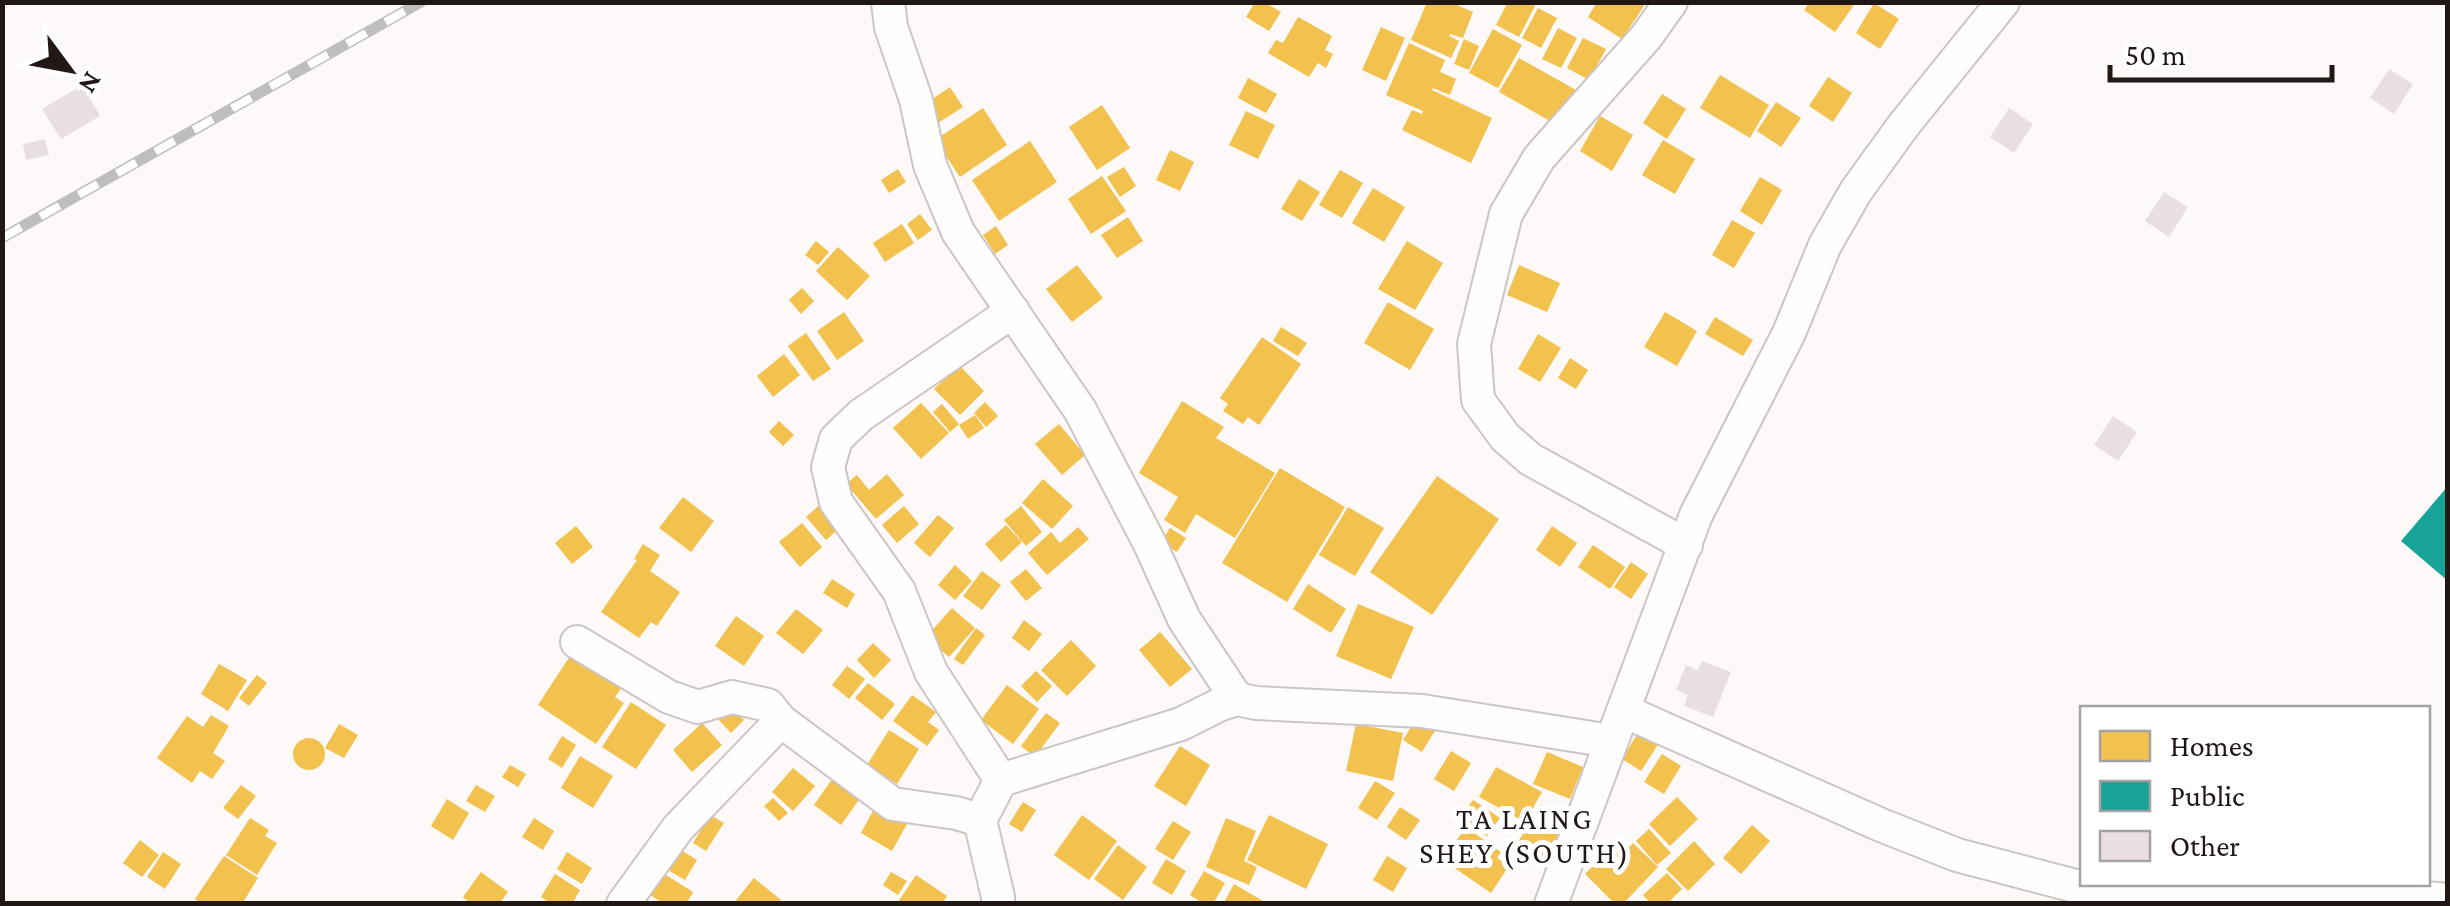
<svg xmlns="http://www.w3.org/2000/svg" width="2450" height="906" viewBox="0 0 2450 906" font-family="'Crimson Pro',serif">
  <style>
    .homes { fill: #f2c14e }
    .public { fill: #17a398 }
    .building { fill: #e9dfe0 }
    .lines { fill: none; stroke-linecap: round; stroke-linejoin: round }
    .minor-casing { stroke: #ccc5c4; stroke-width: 36 }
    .minor { stroke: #fffefe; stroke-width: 32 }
    .rail-casing { stroke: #bfbebc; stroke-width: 11 }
    .rail { stroke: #fff; stroke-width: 8; stroke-dasharray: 22; stroke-linecap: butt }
    .labels { text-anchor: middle; stroke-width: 10; stroke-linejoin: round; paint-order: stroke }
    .quarter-label { font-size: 30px; letter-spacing: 2.5px; fill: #211714; stroke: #fff }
  </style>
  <rect width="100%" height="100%" fill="#fcf9f8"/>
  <g class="homes">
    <path d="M1255,2h9l17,10 -12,19 -23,-14z"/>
    <path d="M1427,2h23l23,10 -10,26 -13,-4 -1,2 10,5 -8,17 -40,-18z"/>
    <path d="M1508,2h20l7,4 -16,31 -23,-12z"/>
    <path d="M1597,2h42l5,4 -22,33 -34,-22z"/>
    <path d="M1810,2h46l-21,30 -31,-22z"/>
    <path d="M1874,3l25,16 -19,30 -24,-16z"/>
    <path d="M1538,8l19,10 -16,30 -19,-10z"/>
    <path d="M1298,17l34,19 -7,14 8,4 -7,14 -8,-5 -9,14 -41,-24 8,-13 7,3z"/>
    <path d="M1381,27l24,11 -19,43 -24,-11z"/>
    <path d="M1558,28l19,10 -16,30 -19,-9z"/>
    <path d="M1493,29l29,16 -24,43 -29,-15z"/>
    <path d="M1583,38l23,11 -17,31 -22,-12z"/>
    <path d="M1464,39l15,7 -10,24 -15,-6z"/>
    <path d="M1409,43l36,17 -5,12 16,7 -6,16 -17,-7 -1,2 60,28 -21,45 -69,-33 10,-20 10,4 1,-3 -37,-16z"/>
    <path d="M1519,58l57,32 -19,35 -58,-33z"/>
    <path d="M1720,75l49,30 -19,33 -50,-30z"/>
    <path d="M1828,77l24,16 -19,29 -24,-16z"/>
    <path d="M1248,78l29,16 -11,19 -28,-15z"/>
    <path d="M950,87l13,20 -25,16 -13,-19z"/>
    <path d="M1662,94l24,15 -19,30 -24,-16z"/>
    <path d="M1776,102l25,16 -20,29 -24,-16z"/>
    <path d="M1102,105l28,43 -33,22 -28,-43z"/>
    <path d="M983,108l24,37 -47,32 -25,-37z"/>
    <path d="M1246,111l29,14 -17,34 -29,-14z"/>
    <path d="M1600,116l33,19 -21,36 -32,-20z"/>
    <path d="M1663,140l32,19 -20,35 -33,-19z"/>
    <path d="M1030,141l27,41 -58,39 -27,-41z"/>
    <path d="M1170,150l24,12 -14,29 -24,-11z"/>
    <path d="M1124,167l12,19 -16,11 -13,-20z"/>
    <path d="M898,169l8,13 -17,11 -8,-13z"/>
    <path d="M1340,170l23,13 -21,35 -23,-13z"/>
    <path d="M1102,176l24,35 -35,23 -23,-35z"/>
    <path d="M1760,177l22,13 -20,35 -22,-14z"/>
    <path d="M1299,179l21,13 -18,29 -21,-12z"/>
    <path d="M1373,188l32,19 -21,35 -32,-19z"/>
    <path d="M920,214l12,16 -14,10 -11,-16z"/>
    <path d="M1128,217l15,24 -26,17 -16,-23z"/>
    <path d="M1732,220l23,13 -21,35 -22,-13z"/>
    <path d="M902,224l12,19 -29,19 -12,-19z"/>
    <path d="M996,226l12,19 -13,9 -12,-19z"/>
    <path d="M816,241l13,11 -11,13 -13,-10z"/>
    <path d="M1407,241l36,22 -28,47 -37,-21z"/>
    <path d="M838,247l32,29 -23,24 -31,-29z"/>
    <path d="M1077,265l26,33 -31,24 -26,-33z"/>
    <path d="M1519,265l41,18 -13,29 -40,-17z"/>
    <path d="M802,288l12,13 -13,13 -12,-14z"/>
    <path d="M1388,302l46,27 -24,41 -46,-27z"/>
    <path d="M844,312l20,29 -27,19 -20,-29z"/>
    <path d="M1665,312l32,19 -20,35 -33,-19z"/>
    <path d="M1715,317l38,23 -10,16 -38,-22z"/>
    <path d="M1281,327l26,16 -9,13 -25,-15z"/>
    <path d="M806,333l25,36 -18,12 -25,-35z"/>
    <path d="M1538,334l23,14 -21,34 -22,-13z"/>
    <path d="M1262,337l39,27 -42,61 -11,-8 -5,7 -20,-13 5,-7 -8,-6z"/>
    <path d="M784,354l16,21 -27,22 -16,-21z"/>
    <path d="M1570,358l18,12 -12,19 -18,-11z"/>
    <path d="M959,365l25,26 -24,24 -26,-26z"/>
    <path d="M1182,401l42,26 -8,11 59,35 -40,65 -39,-24 -11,19 -21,-13 14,-23 -39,-24z"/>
    <path d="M985,402l13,14 -12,11 -12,-14z"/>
    <path d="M921,403l28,30 -28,26 -28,-31z"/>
    <path d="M942,404l17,20 -9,8 -17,-20z"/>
    <path d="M975,415l9,13 -16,11 -9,-14z"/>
    <path d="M779,421l15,14 -11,11 -14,-14z"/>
    <path d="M1059,424l26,31 -23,20 -27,-31z"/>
    <path d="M1280,468l65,39 -58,95 -65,-39z"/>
    <path d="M887,474l17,21 -28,24 -30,-35 11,-9 12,15z"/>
    <path d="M1437,476l62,43 -67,96 -62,-43z"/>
    <path d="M1043,479l30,27 -21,23 -30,-26z"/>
    <path d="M683,497l31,24 -23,31 -32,-24z"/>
    <path d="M824,501l20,23 -18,16 -20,-23z"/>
    <path d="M904,506l15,18 -22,19 -15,-18z"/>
    <path d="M1021,506l21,26 -16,14 -22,-26z"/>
    <path d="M1348,507l36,21 -29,48 -36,-21z"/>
    <path d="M938,515l16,13 -24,29 -16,-14z"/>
    <path d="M802,523l20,24 -22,20 -21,-25z"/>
    <path d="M1006,525l16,17 -21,20 -16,-18z"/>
    <path d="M576,526l17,21 -21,17 -17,-21z"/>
    <path d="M1552,526l25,17 -17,24 -24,-17z"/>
    <path d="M1078,527l11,12 -42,36 -19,-22 23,-21 9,11z"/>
    <path d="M1170,528l16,10 -9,14 -16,-10z"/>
    <path d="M643,544l17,11 -10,16 30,21 -23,34 -6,-4 -12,16 -38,-26 36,-52 -3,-1z"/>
    <path d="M1593,545l32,22 -15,22 -32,-22z"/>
    <path d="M1631,562l17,12 -17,25 -17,-12z"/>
    <path d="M955,565l17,16 -17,19 -17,-15z"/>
    <path d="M1026,569l16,19 -16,13 -16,-19z"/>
    <path d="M982,571l19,14 -19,25 -19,-14z"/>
    <path d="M832,579l23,15 -8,14 -24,-15z"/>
    <path d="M1308,584l38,25 -15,24 -38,-24z"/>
    <path d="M1358,604l56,23 -23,52 -55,-23z"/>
    <path d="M952,608l23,20 -26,29 -23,-20z"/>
    <path d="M796,609l27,21 -20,24 -27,-21z"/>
    <path d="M736,616l28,20 -20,30 -29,-20z"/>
    <path d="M1024,620l18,14 -13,17 -17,-13z"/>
    <path d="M976,628l9,7 -22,30 -9,-6z"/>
    <path d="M1160,632l32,37 -22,18 -31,-37z"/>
    <path d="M1071,640l25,26 -29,30 -26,-26z"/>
    <path d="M873,643l18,17 -17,18 -17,-18z"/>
    <path d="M574,650l51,33 -10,14 9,6 -28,41 -58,-39z"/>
    <path d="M219,664l28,16 -19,31 -27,-17z"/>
    <path d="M847,666l18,13 -16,20 -17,-14z"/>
    <path d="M1036,671l16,15 -15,16 -16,-16z"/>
    <path d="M257,675l10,8 -18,23 -10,-8z"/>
    <path d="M868,683l27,21 -13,16 -27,-22z"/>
    <path d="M1007,685l32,24 -26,35 -32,-24z"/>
    <path d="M912,695l24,17 -8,10 11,8 -12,16 -34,-25z"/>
    <path d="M631,702l35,23 -30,44 -34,-22z"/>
    <path d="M730,706l14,14 -13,13 -14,-15z"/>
    <path d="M1420,712l19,12 -17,28 -19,-12z"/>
    <path d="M1046,713l14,10 -25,34 -14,-11z"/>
    <path d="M211,715l18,11 -16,27 12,8 -13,18 -12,-8 -8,12 -35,-25 30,-42 16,11z"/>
    <path d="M702,723l20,22 -30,27 -19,-22z"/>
    <path d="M339,724l19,11 -14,23 -19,-10z"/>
    <path d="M1356,724l47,9 -10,48 -47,-10z"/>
    <path d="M889,730l30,19 -22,35 -30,-19z"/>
    <path d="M1639,731l20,12 -18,28 -19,-12z"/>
    <path d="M562,736l14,9 -14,23 -14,-9z"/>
    <circle cx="309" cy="754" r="16"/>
    <path d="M1180,746l30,19 -24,41 -32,-20z"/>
    <path d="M1451,751l20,12 -17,28 -20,-12z"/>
    <path d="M1547,752l36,15 -13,32 -37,-15z"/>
    <path d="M1662,754l19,12 -17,28 -20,-12z"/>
    <path d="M580,756l33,20 -20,32 -32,-20z"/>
    <path d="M510,765l16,9 -8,13 -16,-10z"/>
    <path d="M1496,767l46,25 -17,30 -46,-25z"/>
    <path d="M793,768l22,18 -22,25 -21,-19z"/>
    <path d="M835,775l28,19 -22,31 -27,-20z"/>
    <path d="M1375,781l20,12 -18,27 -19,-12z"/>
    <path d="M241,785l15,11 -18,23 -15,-11z"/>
    <path d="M476,785l19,11 -10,16 -19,-11z"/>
    <path d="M1677,797l21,22 -28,27 -21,-22z"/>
    <path d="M773,798l15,15 -9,8 -15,-15z"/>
    <path d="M447,799l22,14 -16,27 -22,-14z"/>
    <path d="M1473,800l27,18 -13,18 -27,-18z"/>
    <path d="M1023,802l13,8 -14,22 -13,-8z"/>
    <path d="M875,807l32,17 -15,27 -31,-18z"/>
    <path d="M1400,807l20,13 -14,20 -19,-13z"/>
    <path d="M710,815l14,8 -18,28 -13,-8z"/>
    <path d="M1082,815l35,26 -28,39 -35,-25z"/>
    <path d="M1269,815l59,29 -22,45 -59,-29z"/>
    <path d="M1534,817l34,23 -20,31 -34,-23z"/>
    <path d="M250,818l19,12 -4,6 12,7 -20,32 -31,-20z"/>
    <path d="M534,818l20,13 -11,19 -21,-13z"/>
    <path d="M1226,818l30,13 -12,30 13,6 -8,18 -43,-18z"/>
    <path d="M1173,821l18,11 -18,28 -18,-11z"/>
    <path d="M1752,825l18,16 -29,33 -18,-16z"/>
    <path d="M1466,827l35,25 -4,6 12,8 -18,27 -48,-33z"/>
    <path d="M1649,829l22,24 -14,12 -21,-24z"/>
    <path d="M140,840l19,15 -17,22 -19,-14z"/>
    <path d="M1694,841l21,23 -27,27 -22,-22z"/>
    <path d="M1615,843l10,9 8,-9 25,24 -35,37h-8l-30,-30z"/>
    <path d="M1118,845l29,22 -24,33 -29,-21z"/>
    <path d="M681,850l16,10 -12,20 -17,-10z"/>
    <path d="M163,852l18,12 -16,25 -18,-12z"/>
    <path d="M567,852l25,16 -10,16 -25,-15z"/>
    <path d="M224,856l34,22 -16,26h-41l-6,-5z"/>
    <path d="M1387,856l20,12 -14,24 -20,-12z"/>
    <path d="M1166,859l20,12 -14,24 -20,-12z"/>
    <path d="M658,870l35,22 -7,12h-22l-20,-13z"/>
    <path d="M1204,871l21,12 -12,21h-9l-14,-9z"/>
    <path d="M481,872l27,20 -9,12h-28l-8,-7z"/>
    <path d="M891,872l16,9 -9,14 -15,-10z"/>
    <path d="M1667,873l15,16 -15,15h-16l-8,-9z"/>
    <path d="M555,874l25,16 -8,14h-21l-10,-7z"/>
    <path d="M916,875l31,21 -5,8h-41l-3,-2z"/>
    <path d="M754,878l27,22 -3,4h-45z"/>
    <path d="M1234,884l34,20h-45z"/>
  </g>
  <path class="public" d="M2448,486v95l-47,-40z"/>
  <g class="building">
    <path d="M2389,69l24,15 -19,30 -24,-16z"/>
    <path d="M82,85l18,31 -39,23 -19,-30z"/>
    <path d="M2009,108l24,16 -19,29 -24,-16z"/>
    <path d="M45,139l4,16 -23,5 -3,-16z"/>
    <path d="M2164,192l24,15 -19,30 -24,-16z"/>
    <path d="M2113,416l24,16 -19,29 -24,-16z"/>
    <path d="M1702,661l29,11 -18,45 -29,-11 4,-11 -12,-5 10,-25 12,5z"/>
  </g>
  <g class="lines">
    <g class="minor-casing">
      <g id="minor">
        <path d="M888,2l3,25 25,73 14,65 28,67 122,178 70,134 34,75 53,80"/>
        <path d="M1671,2l-25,35 -107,121 -33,56 -32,130 4,56 27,37 25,22 156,86"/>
        <path d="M577,642l92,55 29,10 34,-10 36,8 13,16 112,83 63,9 24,7 21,-40 180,-56 40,-20 16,-5 19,4 166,8 189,30"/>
        <path d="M1624,711l257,114 76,30 149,39 228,-4 114,10"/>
        <path d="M1001,780l-70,-108 -32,-81 -63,-89 -8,-35 8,-28 25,-24 152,-104"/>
        <path d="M980,820l18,77v7"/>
        <path d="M623,904l55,-76 103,-107"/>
        <path d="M1551,904l145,-389 93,-182 36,-88 31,-54 47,-65 100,-124"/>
      </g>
    </g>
    <use href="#minor" class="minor"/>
    <g class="rail-casing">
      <path id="rail" d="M2,238l419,-236"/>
    </g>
    <use href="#rail" class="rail"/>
  </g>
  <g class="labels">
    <g class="quarter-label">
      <text x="1525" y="829">TA LAING<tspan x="1525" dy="34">SHEY (SOUTH)</tspan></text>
    </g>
  </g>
  <rect width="2450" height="906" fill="none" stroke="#211714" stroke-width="10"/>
  <rect x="2080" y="706" width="350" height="180" fill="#ffffff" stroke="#a6a2a1" stroke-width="2.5"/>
  <rect x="2100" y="731" width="50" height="30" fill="#f2c14e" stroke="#a6a2a1" stroke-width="2.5"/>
  <text x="2170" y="756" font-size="30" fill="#211714">Homes</text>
  <rect x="2100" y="781" width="50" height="30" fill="#17a398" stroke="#a6a2a1" stroke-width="2.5"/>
  <text x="2170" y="806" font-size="30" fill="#211714">Public</text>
  <rect x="2100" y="831" width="50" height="30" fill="#e9dfe0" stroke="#a6a2a1" stroke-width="2.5"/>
  <text x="2170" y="856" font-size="30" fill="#211714">Other</text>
  <g transform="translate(70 70) rotate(122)" stroke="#ffffff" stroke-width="8" paint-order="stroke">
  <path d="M0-8L18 38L0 25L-18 38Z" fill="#211714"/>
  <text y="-15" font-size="28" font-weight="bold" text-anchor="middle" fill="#211714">N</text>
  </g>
  <path d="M2110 65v15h222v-15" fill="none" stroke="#211714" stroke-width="5"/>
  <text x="2125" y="65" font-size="30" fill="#211714" stroke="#ffffff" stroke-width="8" paint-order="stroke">50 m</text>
</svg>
